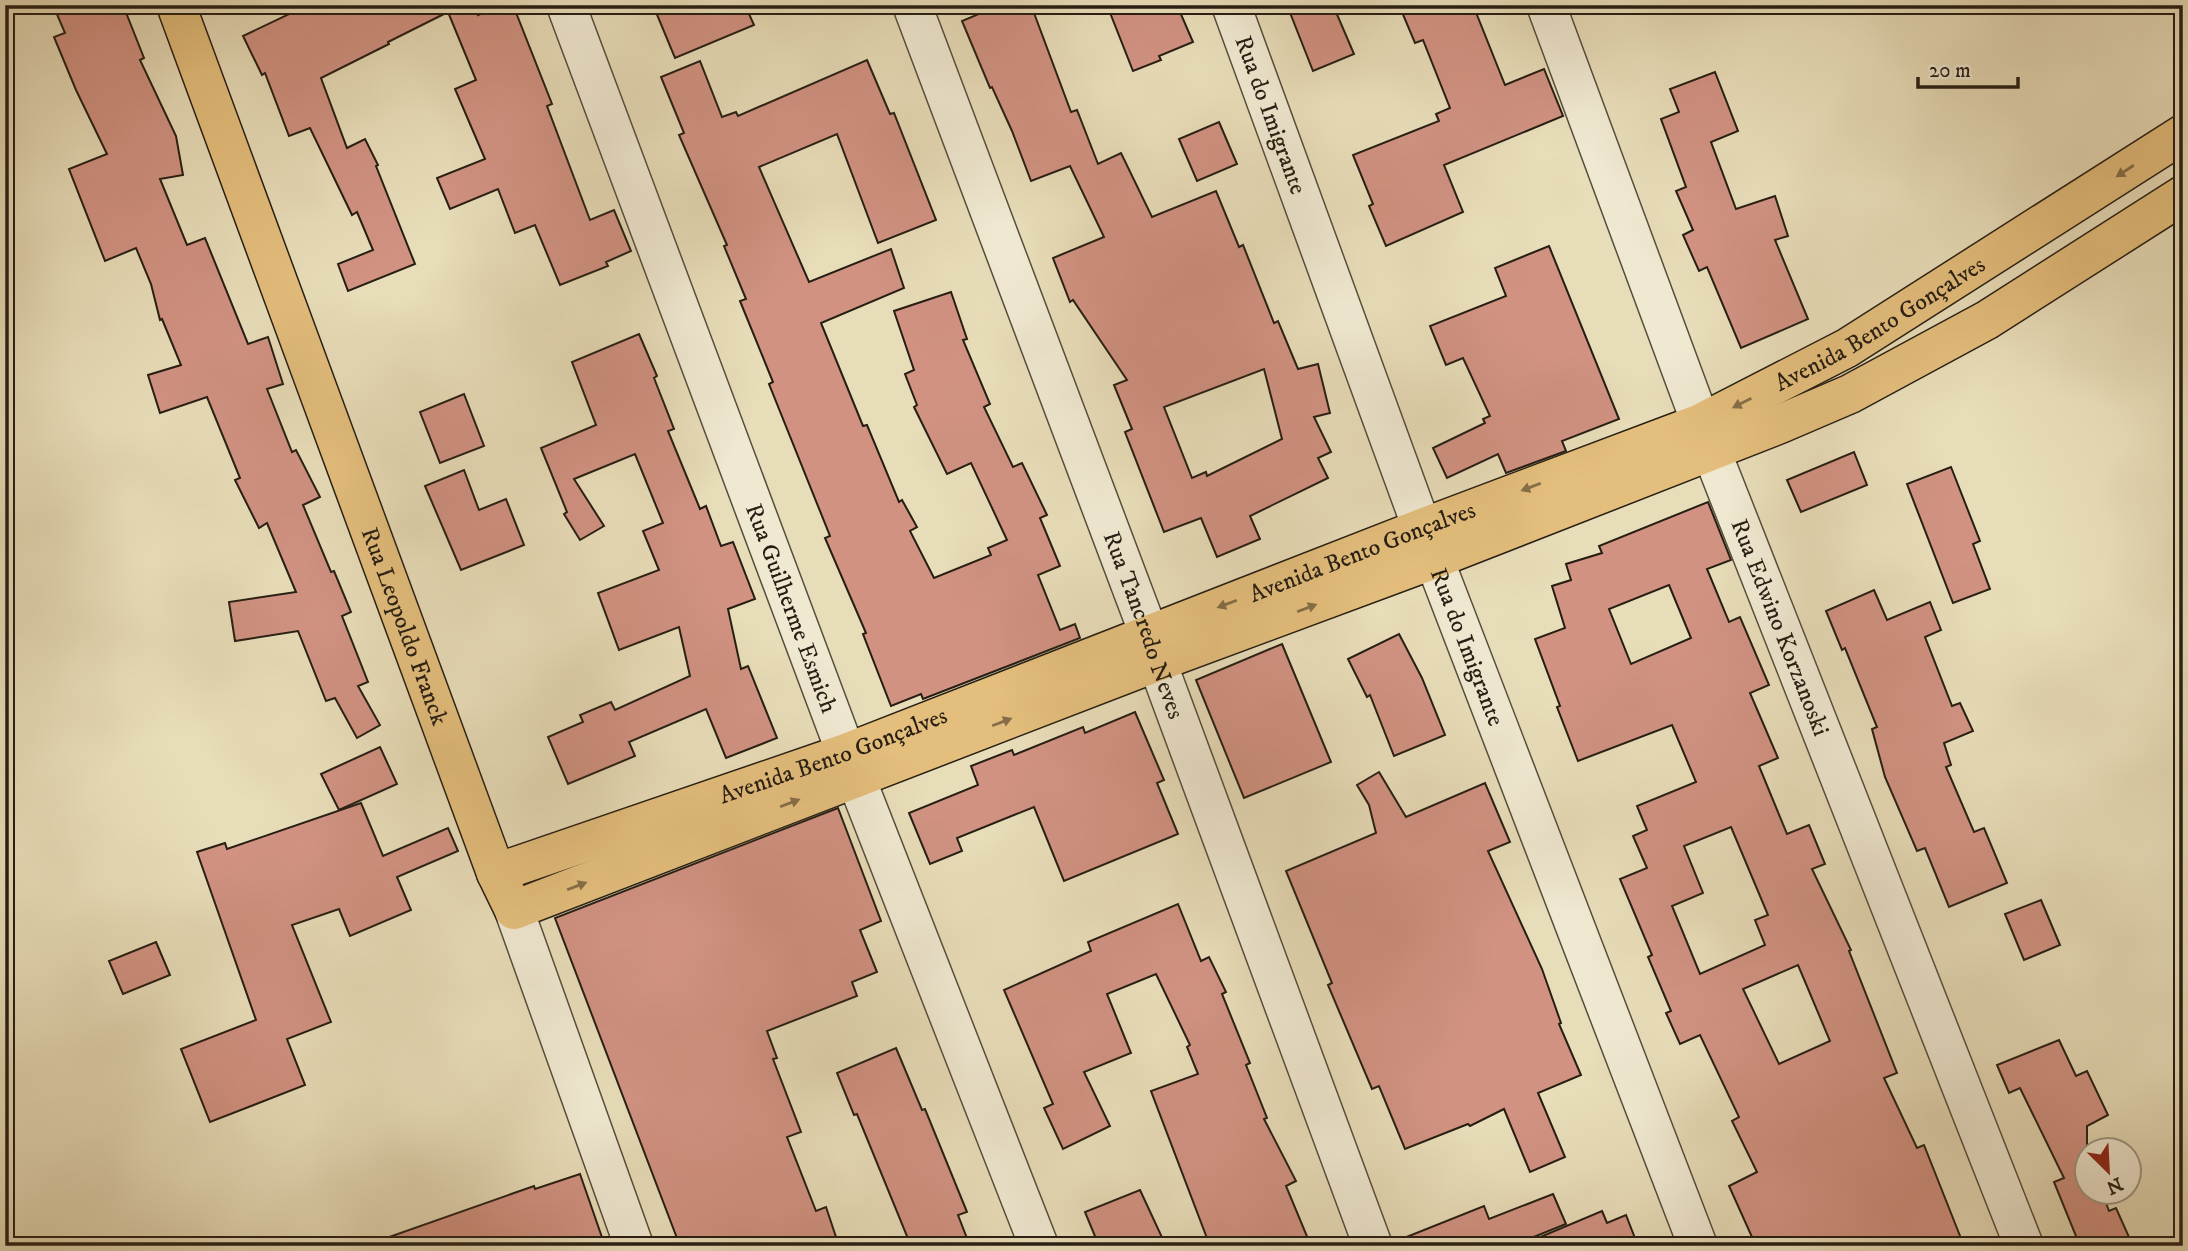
<svg xmlns="http://www.w3.org/2000/svg" width="2188" height="1251" viewBox="0 0 2188 1251" font-family="'IM FELL DW Pica',serif">
  <style>
    .building { fill: #d19282; stroke: #261e13; stroke-width: 2; fill-rule: evenodd }
    .lines { fill: none; stroke-linecap: round; stroke-linejoin: round }
    .minor-casing { stroke: #564e3c; stroke-width: 41 }
    .major-casing { stroke: #261e13; stroke-width: 41 }
    .minor { stroke: #f0e9d2; stroke-width: 38 }
    .major { stroke: #e4be7c; stroke-width: 38 }
    .oneway { fill: #856e48 }
    .labels { text-anchor: middle; stroke-width: 7; stroke-linejoin: round; paint-order: stroke }
    .street-label { font-size: 24px; fill: #261e13; stroke: #f0e9d2 }
  </style>
  <rect width="100%" height="100%" fill="#e8ddb9"/>
  <filter id="stains"><feTurbulence type="fractalNoise" baseFrequency=".00286" numOctaves="4"/><feColorMatrix values="0 0 0 0 .2 0 0 0 0 .09 0 0 0 0 .02 0 0 0 .5 -.17"/></filter>
  <radialGradient id="worn" r=".72"><stop offset=".6" stop-color="#630" stop-opacity="0"/><stop offset="1" stop-color="#630" stop-opacity=".3"/></radialGradient>
  <g class="building">
    <path d="M53,5h70l21,53 -4,2 36,76 7,39 -23,4 27,66 18,-7 43,106 20,-7 15,47 -16,5 25,63 4,-2 24,47 -17,8 28,67 3,-1 17,41 -9,4 26,66 -10,4 22,39 -23,13 -22,-40 -9,3 -28,-70 -63,10 -6,-39 67,-10 -29,-69 -8,5 -24,-48 5,-2 -33,-81 -47,16 -12,-38 33,-10 -19,-46 -2,1 -9,-36 -15,-36 -31,13 -36,-92 38,-15 -31,-64 -22,-53 11,-4z"/>
    <path d="M308,5h168l2,10 24,-10h11l39,99 -5,2 43,114 24,-10 17,41 -25,11 2,4 -48,19 -25,-60 -20,8 -17,-44 -48,20 -13,-31 48,-19 -30,-70 21,-9 -28,-68 -60,30 1,2 -68,34 26,70 18,-9 13,26 -2,1 39,98 -67,27 -10,-27 35,-14 -16,-38 -5,3 -42,-87 -21,8 -24,-63 -3,2 -19,-39z"/>
    <path d="M653,5h92l9,20 -79,33z"/>
    <path d="M1000,5h31l40,107 6,-2 21,54 23,-11 31,64 64,-26 23,56 4,-2 31,78 4,-2 20,48 20,-5 12,49 -16,4 17,35 -13,6 10,20 -78,38 10,23 -43,18 -16,-39 -37,14 -39,-100 7,-3 -18,-44 13,-5 -54,-80 -3,2 -17,-44 51,-21 -34,-71 -39,15 -19,-50 -20,-44 -2,1 -28,-67zM1264,369l18,70 -75,37 -1,-4 -14,6 -28,-71z"/>
    <path d="M1107,5h70l16,37 -34,14 2,4 -28,11z"/>
    <path d="M1287,5h46l21,49 -41,17z"/>
    <path d="M1399,5h74l32,80 39,-16 19,47 -119,49 19,47 -77,34 -17,-40 4,-2 -20,-49 86,-34 -3,-7 14,-6 -27,-68 -8,3z"/>
    <path d="M867,60l23,54 4,-1 42,107 -58,23 -41,-109 -78,33 50,115 82,-33 13,39 -83,35 42,103 4,-1 32,77 3,-2 15,27 -7,4 24,47 57,-23 -3,-7 19,-8 -36,-77 -24,11 -33,-67 3,-2 -12,-31 9,-4 -20,-59 57,-19 16,47 -4,1 27,64 -6,3 29,60 9,-4 25,52 -7,3 20,48 -22,9 22,55 15,-6 5,14 -157,61 -2,-5 -30,12 -28,-72 3,-1 -41,-95 5,-2 -61,-152 4,-2 -33,-81 6,-2 -22,-53 3,-1 -48,-110 5,-2 -23,-56 39,-16 22,56 14,-5 2,4z"/>
    <path d="M1715,72l23,59 -27,11 25,67 39,-13 13,40 -13,4 33,79 -67,29 -34,-81 -8,4 -16,-36 10,-5 -17,-39 10,-4 -25,-68 18,-7 -9,-23z"/>
    <path d="M1219,122l18,42 -40,17 -18,-42z"/>
    <path d="M1549,246l70,173 -57,22 4,10 -60,22 -8,-19 -51,24 -14,-30 52,-25 -2,-4 7,-3 -27,-58 -17,7 -16,-39 76,-30 -11,-28z"/>
    <path d="M639,334l18,42 -3,2 20,51 -6,2 32,78 6,-3 15,40 12,-4 22,57 -27,10 13,60 7,-3 29,72 -51,20 -20,-49 -77,33 6,14 -67,28 -20,-47 35,-15 -3,-7 31,-13 4,8 75,-34 -11,-49 -60,23 -21,-57 61,-23 -16,-39 20,-8 -28,-69 -61,25 30,47 -24,14 -16,-26 3,-2 -26,-64 55,-23 -24,-63z"/>
    <path d="M464,394l20,52 -44,17 -20,-51z"/>
    <path d="M1854,452l13,33 -66,27 -14,-32z"/>
    <path d="M1951,467l29,74 -7,3 17,45 -37,14 -46,-119z"/>
    <path d="M464,470l15,40 27,-11 18,46 -63,25 -36,-84z"/>
    <path d="M1708,502l23,58 -24,9 22,53 11,-5 29,68 -19,8 28,65 -19,8 28,68 22,-9 16,39 -13,5 39,81 -2,1 48,122 -13,5 33,70 7,-3 40,101h-208l-27,-60 28,-14 -25,-51 7,-4 -39,-82 -20,9 -14,-31 5,-2 -23,-54 4,-2 -32,-76 27,-11 -14,-32 14,-6 -10,-24 59,-24 -24,-57 -94,36 -21,-54 3,-1 -25,-67 30,-11 -13,-42 19,-6 -5,-16 36,-11 -3,-7zM1669,585l22,53 -60,26 -22,-55zM1731,827l37,88 -13,5 10,25 -65,29 -28,-68 31,-13 -19,-47zM1798,965l32,76 -51,23 -36,-75z"/>
    <path d="M1874,590l13,30 43,-18 11,28 -16,7 27,69 8,-3 13,28 -29,12 7,22 -5,2 28,65 10,-4 23,55 -58,24 -24,-59 -8,3 -32,-74 -13,-48 5,-2 -32,-79 -3,2 -16,-39z"/>
    <path d="M1399,634l23,44 23,57 -51,21 -24,-61 -3,2 -19,-38z"/>
    <path d="M1282,644l49,118 -87,36 -48,-118z"/>
    <path d="M1135,712l29,68 -7,3 21,51 -114,47 -30,-74 -77,31 5,13 -32,13 -21,-51 69,-28 -7,-19 41,-16 2,5 69,-28 2,6z"/>
    <path d="M380,747l17,37 -58,26 -18,-36z"/>
    <path d="M1379,772l27,45 79,-34 25,59 -22,9 54,118 19,54 -2,1 22,51 -43,18 27,64 -35,15 -26,-63 -34,17 -2,-2 -63,25 -26,-63 -7,3 -44,-104 4,-2 -46,-112 90,-38 -7,-28 -12,-20z"/>
    <path d="M361,803l22,53 65,-28 10,23 -61,26 14,33 -61,26 -11,-27 -47,16 39,97 -44,17 18,46 -95,37 -29,-73 75,-29 -59,-168 28,-9 2,6z"/>
    <path d="M838,808l43,113 -21,9 17,42 -25,10 5,14 -90,35 10,27 -4,1 28,73 -14,5 29,74 10,-4 13,39h-159l-125,-328z"/>
    <path d="M2041,900l19,45 -36,15 -19,-46z"/>
    <path d="M1178,904l23,57 8,-4 17,35 -4,2 28,69 -4,2 21,53 -3,1 32,62 -10,5 25,60h-101l-59,-155 47,-17 -11,-27 3,-2 -34,-71 -49,20 24,59 -47,19 26,54 -47,23 -19,-41 9,-4 -49,-114 87,-39 -3,-9z"/>
    <path d="M156,942l14,33 -47,19 -14,-33z"/>
    <path d="M2059,1040l17,36 11,-5 21,44 -21,11v66h15l7,19 7,-3 17,38h-53l-26,-64 10,-4 -44,-90 -11,5 -12,-28z"/>
    <path d="M896,1048l26,62 3,-1 42,103 -9,3 12,31h-59l-54,-132 -3,1 -17,-42z"/>
    <path d="M580,1174l25,72h-230v-4l159,-56 1,3z"/>
    <path d="M1140,1190l26,56h-67l-14,-34z"/>
    <path d="M1553,1194l13,30 -55,22h-117v-4l90,-36 5,13z"/>
    <path d="M1602,1211l5,12 19,-8 12,31h-119z"/>
  </g>
  <g class="lines">
    <g class="minor-casing">
      <g id="minor">
        <path id="s1" d="M566,5l280,748 193,493"/>
        <path id="s2" d="M912,5l237,629 8,28 216,584"/>
        <path id="s3" d="M1231,5l191,523 276,718"/>
        <path id="s4" d="M1546,5l166,448 312,793"/>
        <path d="M514,910l120,336"/>
      </g>
    </g>
    <g class="major-casing">
      <g id="major">
        <path id="s5" d="M176,5l320,868 18,37 643,-248 278,-103 345,-135 70,-30 137,-74 196,-125"/>
        <path id="s6" d="M496,873l350,-120 576,-225 279,-105 146,-75 336,-214"/>
      </g>
    </g>
    <use href="#minor" class="minor"/>
    <use href="#major" class="major"/>
  </g>
  <defs><path id="oneway-solid" d="M-6-.8H1V-3.2L6.5 0L1 3.2V.8H-6Z" transform="scale(1.75)"/></defs>
  <g class="oneway">
    <use href="#oneway-solid" transform="translate(2125 171) rotate(147)"/>
    <use href="#oneway-solid" transform="translate(1742 403) rotate(153)"/>
    <use href="#oneway-solid" transform="translate(1531 487) rotate(159)"/>
    <use href="#oneway-solid" transform="translate(1227 604) rotate(159)"/>
    <use href="#oneway-solid" transform="translate(1307 608) rotate(-21)"/>
    <use href="#oneway-solid" transform="translate(1002 722) rotate(-21)"/>
    <use href="#oneway-solid" transform="translate(790 803) rotate(-21)"/>
    <use href="#oneway-solid" transform="translate(577 886) rotate(-21)"/>
  </g>
  <g class="labels">
    <g class="street-label">
      <text dy="8" stroke="none"><textPath href="#s3" startOffset="117">Rua do Imigrante</textPath></text>
      <text dy="8" stroke="none"><textPath href="#s6" startOffset="1491">Avenida Bento Gonçalves</textPath></text>
      <text dy="8" stroke="none"><textPath href="#s6" startOffset="924">Avenida Bento Gonçalves</textPath></text>
      <text dy="8" stroke="none"><textPath href="#s1" startOffset="644">Rua Guilherme Esmich</textPath></text>
      <text dy="8" stroke="none"><textPath href="#s2" startOffset="662">Rua Tancredo Neves</textPath></text>
      <text dy="8" stroke="none"><textPath href="#s5" startOffset="662">Rua Leopoldo Franck</textPath></text>
      <text dy="8" stroke="none"><textPath href="#s4" startOffset="665">Rua Edwino Korzanoski</textPath></text>
      <text dy="8" stroke="none"><textPath href="#s3" startOffset="684">Rua do Imigrante</textPath></text>
      <text dy="8" stroke="none"><textPath href="#s6" startOffset="357">Avenida Bento Gonçalves</textPath></text>
    </g>
  </g>
  <rect width="2188" height="1251" fill="none" stroke="#e8ddb9" stroke-width="28"/>
  <rect x="7" y="7" width="2174" height="1237" fill="none" stroke="#261e13" stroke-width="3.5"/>
  <rect x="14" y="14" width="2160" height="1223" fill="none" stroke="#261e13" stroke-width="2"/>
  <g transform="translate(2108 1171) rotate(156)"><circle r="33" fill="#f0e9d2" stroke="#9f9886" stroke-width="2"/>
  <path d="M0-5L12 26L0 18L-12 26Z" fill="#8f2418"/>
  <text y="-10" font-size="19" font-weight="bold" text-anchor="middle" fill="#261e13">N</text>
  </g>
  <path d="M1918 77v10h100v-10" fill="none" stroke="#261e13" stroke-width="3.5"/>
  <text x="1929" y="77" font-size="21" fill="#261e13" stroke="#f0e9d2" stroke-width="5" paint-order="stroke">20 m</text>
  <rect width="100%" height="100%" filter="url(#stains)"/>
  <rect width="100%" height="100%" fill="url(#worn)"/>
</svg>
